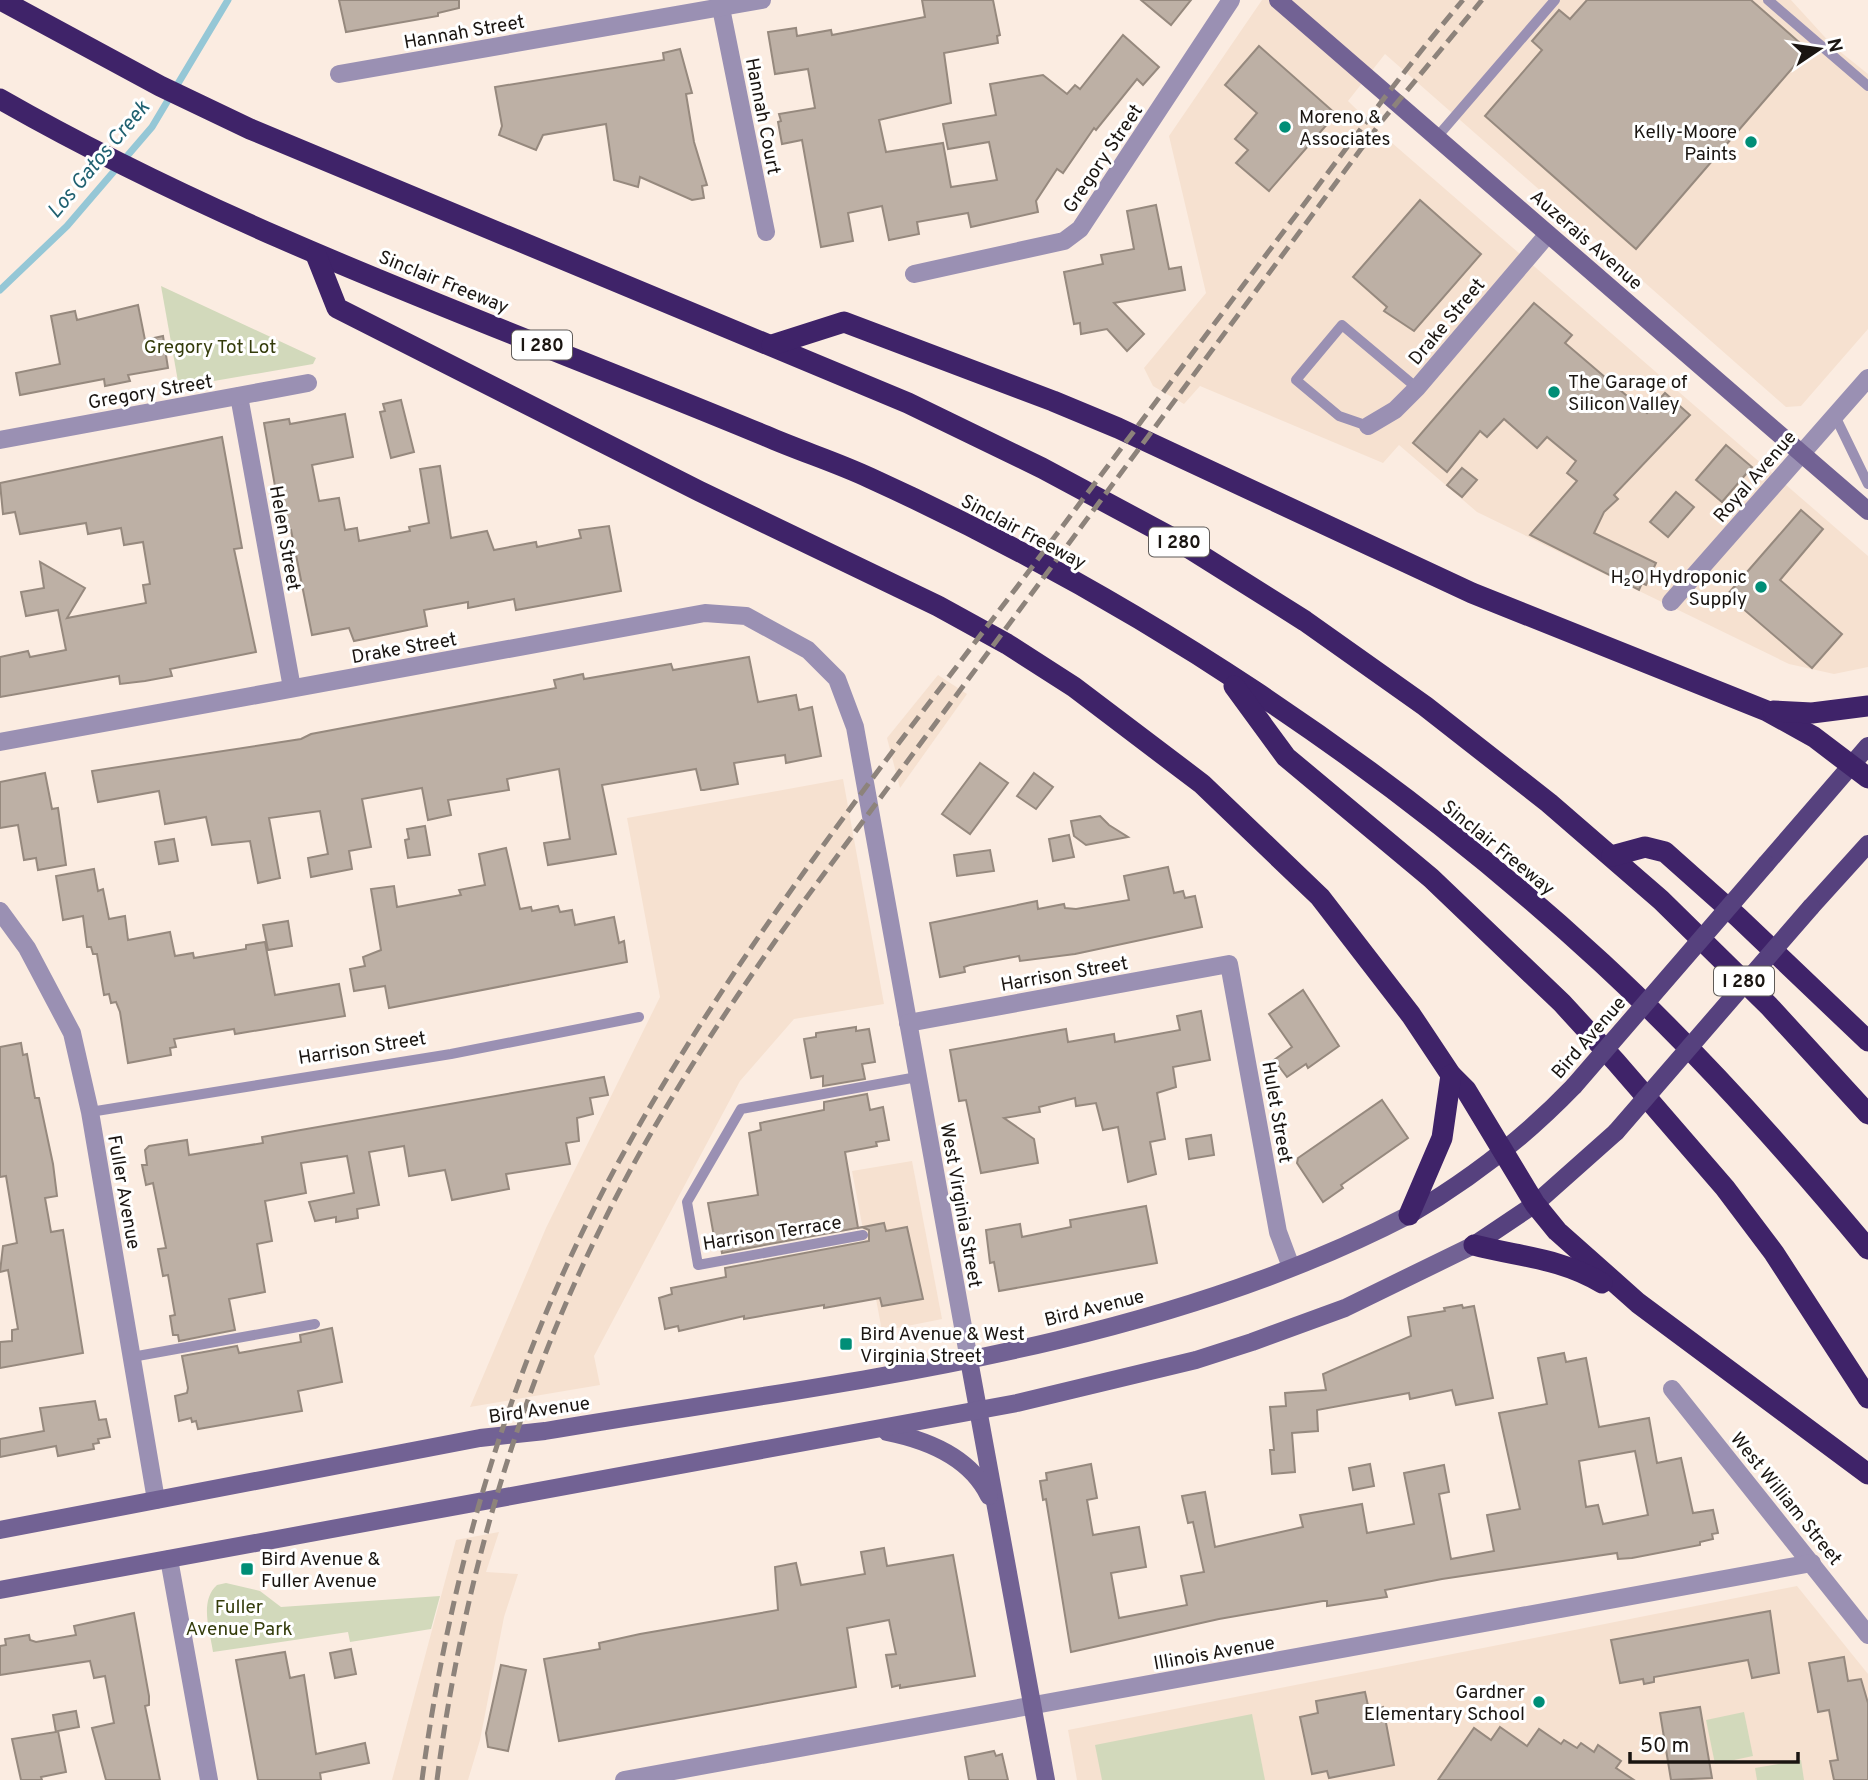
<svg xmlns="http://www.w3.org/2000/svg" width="1868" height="1780" viewBox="0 0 1868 1780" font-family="Overpass,sans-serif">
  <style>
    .built { fill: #f6e1d0 }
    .green { fill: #d2d9bb }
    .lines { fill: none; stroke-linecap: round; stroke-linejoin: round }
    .stream { stroke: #95c7d6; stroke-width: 7 }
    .building { fill: #bdb0a5; stroke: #96897e; stroke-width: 2; fill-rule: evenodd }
    .lane { stroke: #9a90b3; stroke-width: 10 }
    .street { stroke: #9a90b3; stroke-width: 18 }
    .secondary { stroke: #726294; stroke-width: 18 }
    .primary { stroke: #56417e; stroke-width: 18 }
    .highway { stroke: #3f2369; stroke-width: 21 }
    .rail { stroke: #8d837b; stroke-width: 5; stroke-dasharray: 14 7; stroke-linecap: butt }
    .primary-bridge { stroke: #56417e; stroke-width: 18 }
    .poi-dot { fill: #008e77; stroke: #fff; stroke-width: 2.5 }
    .labels { text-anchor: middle; stroke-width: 6; stroke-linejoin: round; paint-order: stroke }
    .shield { fill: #fff; stroke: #5f5b58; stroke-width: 2 }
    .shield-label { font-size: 18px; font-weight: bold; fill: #1a1511 }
    .street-label { font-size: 19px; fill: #1a1511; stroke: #fff }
    .poi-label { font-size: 19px; fill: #1a1511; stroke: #fff; text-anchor: start }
    .park-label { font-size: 19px; fill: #343c0b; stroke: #fff }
    .water-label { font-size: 21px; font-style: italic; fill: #206171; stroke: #fff }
  </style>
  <rect width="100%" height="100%" fill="#fbece1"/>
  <g class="built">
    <path d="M1262,0h529l42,46 35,28v255l-67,77 -15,1 -401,-353 -37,47 36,35 484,420v111l-34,7 -45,-10 -312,-152 -78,-67 -16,18 -183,-77 -16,18 -31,-18 -9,-18 62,-75 -37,-157z"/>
    <path d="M938,675l29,19 -67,94 -13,-50z"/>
    <path d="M843,779l41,225 -90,15 -54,62 -146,275 6,29 -130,22 76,-179 114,-231 -33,-179z"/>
    <path d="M912,1161l30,158 -60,12 -30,-160z"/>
    <path d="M499,1532l-13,40 32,2 -14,43 -24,123 -12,40h-76l64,-240z"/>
    <path d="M1797,1586l71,88v106h-791l-9,-50z"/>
  </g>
  <g class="green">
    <path d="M161,286l155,72 -3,6 -134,23z"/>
    <path d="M226,1583l34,8 21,16 159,-11 -9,33 -81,13 -2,-10 -135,20c-3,-21 -14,-51 4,-67z"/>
    <path d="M1744,1712l9,44 -38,8 -9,-44z"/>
    <path d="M1252,1714l13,66h-163l-7,-35z"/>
    <path d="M1801,1760l3,20h-47l-2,-12z"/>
  </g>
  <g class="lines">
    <path class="stream" d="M0,290l67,-64 85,-99 76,-127"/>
  </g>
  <g class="building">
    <path d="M339,0h120v8l-21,5v3l-92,16z"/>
    <path d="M922,0h71l7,35 -3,1 1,7 -54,10 7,50 -72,17 7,32 57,-9 8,44 46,-7 -8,-38 -41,7 -5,-25 53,-9 -6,-31 53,-9 24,19 8,-9 5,4 43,-54 36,32 -16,18 -6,-6 -41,51 -2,-2 -31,45 -6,-4 -21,32 2,11 -67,15 -3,-14 -51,9 2,12 -30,6 -7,-34 -34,7 5,28 -32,6 -19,-107 -20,4 -4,-22 3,-1 -2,-7 36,-6 -7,-39 -33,5 -7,-42 28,-4 1,8 34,-6 1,5 93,-18z"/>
    <path d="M1141,0h50l-20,25z"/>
    <path d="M1587,0h164l57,50 -172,199 -151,-133 57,-66 -10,-9 27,-31 11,9z"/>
    <path d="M1259,46l77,68 -67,77 -33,-28 12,-13 -13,-11 22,-26 -32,-28z"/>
    <path d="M680,49l12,44 -6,1 8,48 13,43 -5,1 2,12 -12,2 -52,-23 -2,10 -24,-7 -8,-56 -63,11 -7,15 -37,-15 3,-9 -7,-39 169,-27 -1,-7z"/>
    <path d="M1420,200l61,54 -67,77 -30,-20 3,-4 -34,-30z"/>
    <path d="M1156,205l13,64 12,-2 4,23 -71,13 30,31 -17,17 -20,-22 -26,5 -1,-11 -6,1 -10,-52 39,-8 -2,-9 33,-6 -7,-38z"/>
    <path d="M1534,303l38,32 -7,8 82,70 18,-20 25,22 -76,80 4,4 -14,13 -10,21 62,30 -10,22 -4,-2 -3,7 -109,-55 47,-54 -10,-8 9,-12 -29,-24 -10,11 -33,-29 -17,18 -7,-6 -33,41 -34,-29z"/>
    <path d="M138,305l7,35 18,-4 5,32 -40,7 2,6 -25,5 -1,-7 -84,16 -4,-22 44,-9 -9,-48 24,-5 2,9z"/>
    <path d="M401,400l13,52 -23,6 -11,-46 5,-1 -2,-7z"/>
    <path d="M345,414l8,43 -41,8 7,36 20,-3 6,32 12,-2 2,13 51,-10 -1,-4 20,-4 -9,-54 20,-3 11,72 36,-7 7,19 42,-8 1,5 44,-9 -2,-8 30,-4 12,65 -105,19 -2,-11 -46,9v-6l-44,8 3,16 -73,15 -5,-13 -37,7 -21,-105 -8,2 -19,-109 25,-4 1,5z"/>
    <path d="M222,437l20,111 -8,1 22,103 -86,17 2,7 -27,5 -25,3 -1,-8 -119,21v-40l28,-6 2,6 36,-7 -8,-40 -32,6 -5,-24 23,-4 -4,-26 45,26 -18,30 79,-15 -3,-18 7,-1 -7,-42 -19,3 -3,-17 -33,6 -2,-11 -66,11 -5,-22 -12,2 -3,-31z"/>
    <path d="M1726,445l26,22 -30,35 -26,-22z"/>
    <path d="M1462,468l15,12 -15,17 -15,-12z"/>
    <path d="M1676,492l18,15 -26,30 -18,-15z"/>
    <path d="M1801,510l22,19 -43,51 62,54 -30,34 -85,-73z"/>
    <path d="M749,657l9,45 38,-7 3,15 13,-3 9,49 -35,7 -1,-8 -51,8 4,21 -34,6h-3l-5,-21 -94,16 14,69 -68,11 -4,-22 26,-4 -11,-70 -52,10 2,11 -61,10 3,15 -23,5 -6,-32 -60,11 9,48 -22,4 3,18 -41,8 -3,-19 20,-4 -8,-43 -51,7 11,60 -22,5 -8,-42 -38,4 -6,-28 -41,7 -6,-33 -61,11 -6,-31 209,-32 10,-5 245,-46 -2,-8 29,-6 1,5 87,-15 2,6z"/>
    <path d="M980,763l28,20 -38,51 -28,-20z"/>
    <path d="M45,773l7,36 6,-1 8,57 -28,5 -2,-12 -12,2 -6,-35 -18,3v-46z"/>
    <path d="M1034,773l19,14 -17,22 -19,-13z"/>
    <path d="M1100,816l9,9 19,12 -42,8 -12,-9 -3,-15z"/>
    <path d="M425,826l5,29 -22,3 -3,-18 4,-1 -2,-10z"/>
    <path d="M1069,835l5,22 -21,4 -4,-22z"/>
    <path d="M174,839l4,22 -19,3 -4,-22z"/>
    <path d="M506,848l14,61 11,-2 1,4 26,-5 2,6 12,-2 3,15 39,-8 5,26 5,-2 3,21 -238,46 -4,-22 -31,5 -4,-22 15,-3 -2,-9 18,-7 -10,-61 23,-3 3,21 64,-12 -2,-5 26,-5 -6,-31z"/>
    <path d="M990,850l4,21 -37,5 -3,-21z"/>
    <path d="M1168,867l6,26 9,-2 2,7 10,-2 7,31 -127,27 -55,7 -1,-5 -49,9 -6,2 1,5 -25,5 -10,-54 107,-22 1,8 26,-5 1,4 11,1 53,-9 -5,-24z"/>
    <path d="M94,869l4,22 5,-2 6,30 16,-3 3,24 42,-8 5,24 18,-3 1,5 52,-9v-4l19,-3 10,53 64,-11 6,32 -110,18 -1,-5 -60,10 2,8 -6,1 1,7 -43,8 -8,-51 -4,-10 -5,1 -2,-9 -5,1 -7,-41h-4l-2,-7h-4l-4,-31 -20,4 -7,-44z"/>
    <path d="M288,921l4,25 -24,4 -5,-25z"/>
    <path d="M1303,990l36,56 -31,22 -2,-4 -19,13 -13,-17 18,-13 -23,-33z"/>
    <path d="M1201,1011l9,49 -37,7 3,20 -19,6 8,46 -15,3 6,32 -28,8 -10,-55 -15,3 -7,-27 -20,3 -1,-8 -36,9 1,5 -36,6 30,21 4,24 -57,10 -15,-73 -7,1 -9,-51 116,-21 2,13 46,-8 1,8 65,-12 -3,-14z"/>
    <path d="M856,1027v4l13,-2 6,33 -13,2 3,15 -42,7v-10l-12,2 -7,-39 12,-2v-4z"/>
    <path d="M21,1043l2,12 4,-1 8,44h4l14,66 4,32 -12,2 6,34 12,-2 20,123 -83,15v-26l12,-1v-11l6,-1 -10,-59 -8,2 3,-26 14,-3 -11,-67 -6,1v-130z"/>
    <path d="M604,1077l4,18 -18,3 3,16 -16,4 2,23 -13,2 4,21 -64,10 3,15 -57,11 -7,-30 -36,6 -5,-30 -35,6 10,53 -22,4 1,9 -22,4v-5l-21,4 -6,-19 45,-9 -7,-37 -46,7 5,30 -41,8 7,40 -15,3 8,48 -36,7 6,31 -56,11 -1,-6h-5l-3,-19 5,-1 -7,-40 -5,1 -5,-27 8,-1 -13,-65 -7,2 -4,-20h5l-2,-15 4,-4 38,-6 2,15 74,-12 -1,-6 33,-6z"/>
    <path d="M867,1094l3,16 13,-3 6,33 -13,2 1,4 -32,6 13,76 26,-5 2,8 21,-4 16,72 -41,7 -2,-8 -56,10v-3l-80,14v-3l-65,15 -1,-5 -13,3 -6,-31 13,-4 -1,-6 55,-11 -1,-9 144,-27v-11l-7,-3 -140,26 -3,-16 -4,1 -2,-7 -5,-28 50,-8 -9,-62 12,-3 -1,-7 64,-13v-8z"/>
    <path d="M1382,1100l26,38 -67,47 2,3 -20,14 -26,-39 1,-5z"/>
    <path d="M1211,1135l3,20 -25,4 -3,-20z"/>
    <path d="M1146,1206l11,57 -158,28 -5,-29 -4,1 -4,-33 34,-6 2,13 49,-10 -1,-7z"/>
    <path d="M1462,1305l1,3 11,-2 19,92 -37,7 -4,-15 -42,9 -1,-6 -92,17 1,21 -26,2 3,39 -23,2 -2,-24h4l-4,-43 16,-1 -1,-13 41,-3 -3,-16 88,-38 -3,-19 37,-6 -1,-3z"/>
    <path d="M332,1328l10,54 -44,9 4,20 -104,18 -2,-8 -4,1 -1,-4 -12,3 -4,-25 12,-3 1,-5 -6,-32 55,-10 2,7 62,-11 -1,-7z"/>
    <path d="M1564,1353l2,9 20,-4 13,69 50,-9 8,45 24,-5 12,55 20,-3 5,23 -6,1 1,5 -13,3v3l-68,13 -14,1 -1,-6 -175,26 -57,11 2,7 -60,9v-5h-4l-104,18 -148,33 -25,-153 -3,1 -3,-19 7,-1 -1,-7 45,-9 6,34 -10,2 6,35 46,-8 7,40 -35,6 8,45 68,-13 -6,-29 23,-4 -11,-50 -5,1 -6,-27 23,-4 10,55 88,-20 -3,-12 62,-11 5,29 47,-9 -10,-51 40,-8 5,27 -10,2 12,65 43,-8 -7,-36 33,-6 -21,-96 48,-9 -9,-46zM1635,1451l13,64 -45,9 -5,-19 -12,2 -7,-46z"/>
    <path d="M95,1401l4,19 7,-1 4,18 -12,2 1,4 -6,1 1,5 -36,7 -2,-10 -56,11v-18l44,-8 -4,-23z"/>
    <path d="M1370,1464l4,22 -21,4 -4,-22z"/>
    <path d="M884,1548l3,18 66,-11 22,121 -75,12v-3l-8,2 -6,-32 10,-1 -7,-34 -42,8 9,59 -297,54 -15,-82 56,-10 -1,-6 41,-9 138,-24 -3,-43 21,-4 5,22 64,-11 -4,-22z"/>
    <path d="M1770,1611l9,62 -27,5 -4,-18 -94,17v5l-10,2 -1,-5 -23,4 -9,-43z"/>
    <path d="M134,1613l15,83v9l-4,1 15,74h-54l-14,-52 22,-5 -9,-47 -11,2 -4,-17 -90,14v-29l6,-1 -1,-6 24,-4 1,5 6,2 40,-7 -2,-9z"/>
    <path d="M351,1649l5,25 -21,4 -5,-25z"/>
    <path d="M285,1652l5,26 14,-3 12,79 49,-11 4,20 -49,10 1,7h-63l-22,-120z"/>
    <path d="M1844,1657l4,24 13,-2 7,24v77h-34l-4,-19 8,-1 -9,-50 -11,2 -9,-49z"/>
    <path d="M501,1665l25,5 -18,81 -20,-4 -2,-14z"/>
    <path d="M1365,1692l4,18 14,-3 11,58 -65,13 -2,-7 -15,3 -12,-57 18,-4 -2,-12z"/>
    <path d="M1700,1707l12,71 -41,2 -11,-67z"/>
    <path d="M76,1711l3,16 -21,4 8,41 -25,5 1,3h-21l-9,-41 44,-7 -3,-17z"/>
    <path d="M1500,1727l27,19 12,-17 22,15 3,-4 13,8 4,-5 13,9 4,-7 23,16 -5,7 18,12h-196l36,-52 17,12z"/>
    <path d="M994,1751l2,5 6,-2 6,26h-39l-4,-23z"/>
  </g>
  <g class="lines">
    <g class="lane">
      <path d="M1768,0l100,86"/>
      <path d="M1437,137l118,-137"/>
      <path d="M1835,416l33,68"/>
      <path d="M1368,426l-29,-10 -43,-36 46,-55 75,63"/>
      <path d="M90,1112l361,-58 188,-37"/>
      <path d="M863,1235l-165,30 -11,-63 54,-93 176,-32"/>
      <path d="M132,1357l183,-33"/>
    </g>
    <g class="street">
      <path d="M721,8l45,224"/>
      <path d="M339,74l423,-74"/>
      <path d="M914,274l150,-33 16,-12 151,-229"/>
      <path d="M239,396l53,292"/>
      <path d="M1368,426l27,-16 22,-22 131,-154"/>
      <path d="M0,440l308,-57"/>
      <path d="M1671,602l197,-224"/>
      <path d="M0,742l705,-129 41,3 62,34 29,29 18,48 114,633"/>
      <path d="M0,911l27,37 45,85 18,79 66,388"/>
      <path d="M908,1023l321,-59 49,268 13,35"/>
      <path d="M1672,1389l196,246"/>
      <path d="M169,1559l40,221"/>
      <path d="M624,1780l1188,-217"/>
    </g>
    <g class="secondary">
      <path d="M1278,0l590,511"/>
      <path d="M969,1360l77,420"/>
      <path d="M887,1432c40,8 83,25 102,64"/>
      <path d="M0,1530l480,-92 65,-7c289,-49 600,-79 864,-216"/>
      <path d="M0,1590l1017,-187 179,-43 56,-18 93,-34 129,-63"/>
    </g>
    <g class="primary">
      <path d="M1766,864l102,-118"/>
      <path d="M1811,907l57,-63"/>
      <path d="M1409,1215c62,-36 115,-77 165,-129"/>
      <path d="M1474,1245l61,-41 81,-72"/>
    </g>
    <g class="highway">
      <path d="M1,0l159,86 90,43 658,274 134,65 136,73 127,80 120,85 124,97 112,97 108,106 99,108"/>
      <path d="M0,99c243,139 509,230 766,337 34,15 70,26 104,42 266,121 517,287 732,485 96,89 183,186 266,286"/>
      <path d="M316,255l21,53 362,183 239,115 69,38 67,43 128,97 118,113 91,118 40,60 15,15 69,114 22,27 81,72 230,171"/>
      <path d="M772,345l72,-23 209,79 65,27 354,165 295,118 47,26 54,41"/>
      <path d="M1234,686l52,71 145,121 131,125 54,59 109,126 49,65 94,145"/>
      <path d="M1773,711l39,2 56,-7"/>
      <path d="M1612,856l33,-9 20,5 73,65 130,124"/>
      <path d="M1409,1215l33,-77 9,-63"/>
      <path d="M1474,1245c46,12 86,13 128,38"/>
    </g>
    <g class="rail">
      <path d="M422,1780c29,-218 94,-434 201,-626 122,-220 283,-418 433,-619 82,-109 164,-219 246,-328 53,-70 104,-140 161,-207"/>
      <path d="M437,1780c25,-193 81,-387 168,-561 54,-109 122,-211 193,-310l583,-787 101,-122"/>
    </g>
    <g class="primary-bridge">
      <path d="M1574,1086l192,-222"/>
      <path d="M1616,1132l195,-225"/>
    </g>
  </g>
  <g class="poi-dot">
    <circle cx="1285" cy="127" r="7"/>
    <circle cx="1751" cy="142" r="7"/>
    <circle cx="1554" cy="392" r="7"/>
    <circle cx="1761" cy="587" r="7"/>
    <rect x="839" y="1337" width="14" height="14" rx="3.5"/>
    <rect x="240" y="1562" width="14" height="14" rx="3.5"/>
    <circle cx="1539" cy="1702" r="7"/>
  </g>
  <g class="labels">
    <g class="shield">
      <rect x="512" y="330.5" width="60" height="29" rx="5"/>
      <rect x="1149" y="527.5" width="60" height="29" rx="5"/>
      <rect x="1714" y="966.5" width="60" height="29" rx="5"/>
    </g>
    <g class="shield-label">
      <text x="542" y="351">I 280</text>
      <text x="1179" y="548">I 280</text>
      <text x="1744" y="987">I 280</text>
    </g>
    <g class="street-label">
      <text transform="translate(464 31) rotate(-10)" y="7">Hannah Street</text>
      <text transform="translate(764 116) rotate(79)" y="7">Hannah Court</text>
      <text transform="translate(1102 158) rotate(-56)" y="7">Gregory Street</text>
      <text transform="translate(1587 239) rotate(41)" y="7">Auzerais Avenue</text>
      <text transform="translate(444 281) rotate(22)" y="7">Sinclair Freeway</text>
      <text transform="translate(1446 321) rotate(-50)" y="7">Drake Street</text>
      <text transform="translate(150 391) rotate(-10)" y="7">Gregory Street</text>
      <text transform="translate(1754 476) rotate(-49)" y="7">Royal Avenue</text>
      <text transform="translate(1024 531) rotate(28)" y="7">Sinclair Freeway</text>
      <text transform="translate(286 538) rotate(80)" y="7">Helen Street</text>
      <text transform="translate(404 647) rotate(-10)" y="7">Drake Street</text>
      <text transform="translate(1499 847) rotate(39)" y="7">Sinclair Freeway</text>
      <text transform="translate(1064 973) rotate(-10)" y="7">Harrison Street</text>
      <text transform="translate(1588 1037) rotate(-49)" y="7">Bird Avenue</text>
      <text transform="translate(362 1047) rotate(-9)" y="7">Harrison Street</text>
      <text transform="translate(1278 1112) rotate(80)" y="7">Hulet Street</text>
      <text transform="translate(125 1192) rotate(80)" y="7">Fuller Avenue</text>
      <text transform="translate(962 1205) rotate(80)" y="7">West Virginia Street</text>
      <text transform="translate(772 1232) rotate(-9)" y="7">Harrison Terrace</text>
      <text transform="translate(1094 1307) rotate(-14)" y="7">Bird Avenue</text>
      <text transform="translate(539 1409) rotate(-8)" y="7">Bird Avenue</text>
      <text transform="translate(1787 1498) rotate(51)" y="7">West William Street</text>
      <text transform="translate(1214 1652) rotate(-10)" y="7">Illinois Avenue</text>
    </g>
    <g class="poi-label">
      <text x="1299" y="123">Moreno &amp;<tspan x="1299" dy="22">Associates</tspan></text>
      <text x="1737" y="138" text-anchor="end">Kelly-Moore<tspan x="1737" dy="22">Paints</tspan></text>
      <text x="1568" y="388">The Garage of<tspan x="1568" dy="22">Silicon Valley</tspan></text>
      <text x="1747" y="583" text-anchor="end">H₂O Hydroponic<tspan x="1747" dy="22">Supply</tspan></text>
      <text x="860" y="1340">Bird Avenue &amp; West<tspan x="860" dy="22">Virginia Street</tspan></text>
      <text x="261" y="1565">Bird Avenue &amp;<tspan x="261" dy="22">Fuller Avenue</tspan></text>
      <text x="1525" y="1698" text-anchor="end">Gardner<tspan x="1525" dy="22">Elementary School</tspan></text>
    </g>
    <g class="park-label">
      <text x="210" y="353">Gregory Tot Lot</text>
      <text x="239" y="1613">Fuller<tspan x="239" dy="22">Avenue Park</tspan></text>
    </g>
    <g class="water-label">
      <text transform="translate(98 159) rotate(-50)" y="7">Los Gatos Creek</text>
    </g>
  </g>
  <g transform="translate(1819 49) rotate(77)" stroke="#ffffff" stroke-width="5" paint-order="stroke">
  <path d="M0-5L12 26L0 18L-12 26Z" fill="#1a1511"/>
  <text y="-10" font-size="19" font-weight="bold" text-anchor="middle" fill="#1a1511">N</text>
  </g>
  <path d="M1630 1752v10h168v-10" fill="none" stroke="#1a1511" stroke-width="3.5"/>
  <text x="1640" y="1752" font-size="21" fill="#1a1511" stroke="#ffffff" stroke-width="5" paint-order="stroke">50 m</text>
</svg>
